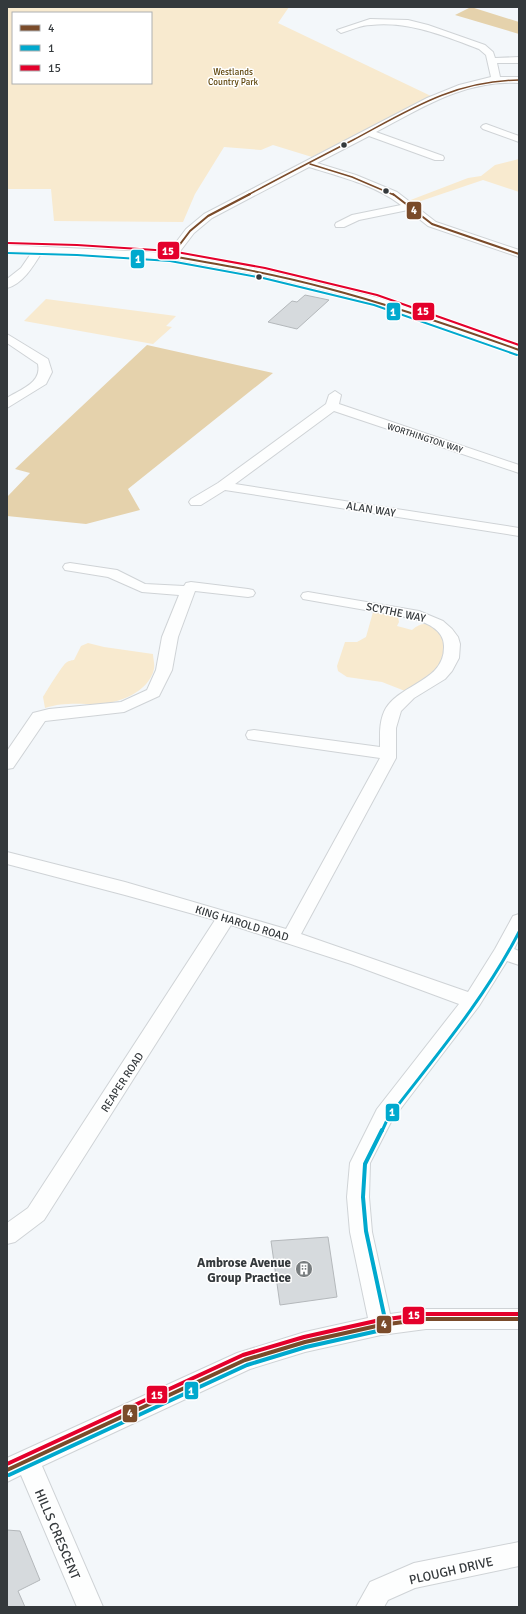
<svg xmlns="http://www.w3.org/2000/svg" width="526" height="1614" viewBox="0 0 526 1614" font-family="Signika,sans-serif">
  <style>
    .green { fill: #f8eacf; fill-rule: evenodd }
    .forest { fill: #e5d2ac }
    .building { fill: #d6dadd; stroke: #b4b8bb }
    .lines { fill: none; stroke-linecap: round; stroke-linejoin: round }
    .minor-casing { stroke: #cfd3d6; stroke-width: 2 }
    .minor { fill: #fdfefe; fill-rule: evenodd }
    .bus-1-far2-casing { stroke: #fff; stroke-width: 3 }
    .bus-1-far1-casing { stroke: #fff; stroke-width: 4 }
    .bus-1-casing { stroke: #fff; stroke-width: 7 }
    .bus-2-far2-casing { stroke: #fff; stroke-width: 4 }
    .bus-2-far1-casing { stroke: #fff; stroke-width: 6 }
    .bus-2-casing { stroke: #fff; stroke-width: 7 }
    .bus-3-far1-casing { stroke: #fff; stroke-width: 4 }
    .bus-3-casing { stroke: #fff; stroke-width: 7 }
    .bus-1-far2 { stroke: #7a4b2a; stroke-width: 1.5 }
    .bus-1-far1 { stroke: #7a4b2a; stroke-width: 2 }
    .bus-1 { stroke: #7a4b2a; stroke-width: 4 }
    .bus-2-far2 { stroke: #00a9ce; stroke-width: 2 }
    .bus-2-far1 { stroke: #00a9ce; stroke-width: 3 }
    .bus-2 { stroke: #00a9ce; stroke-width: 4 }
    .bus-3-far1 { stroke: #e4002b; stroke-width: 2 }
    .bus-3 { stroke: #e4002b; stroke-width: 4 }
    .bus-dot { fill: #34393c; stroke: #fff; stroke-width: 1.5 }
    .labels { text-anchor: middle; stroke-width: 3; stroke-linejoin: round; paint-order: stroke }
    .far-park-label { font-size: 9px; fill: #5f460c; stroke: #fff }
    .far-street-label { font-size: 9px; fill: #34393c; stroke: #fff }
    .street-label { font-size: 11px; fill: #34393c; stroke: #fff }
    .near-poi-label { font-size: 13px; font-weight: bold; fill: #34393c; stroke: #fff; text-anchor: end }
    .near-street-label { font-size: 13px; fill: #34393c; stroke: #fff }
    .line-badge { stroke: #fff; stroke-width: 1.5 }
    .badge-label { font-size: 11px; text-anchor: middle; font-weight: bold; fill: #fff }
  </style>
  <rect width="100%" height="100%" fill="#f3f7fa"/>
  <g class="green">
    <path d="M7,7h282l-11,16 153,73 -119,61 -39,-12 -12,5 -37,-3 -29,47 -12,28 -129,-1 -3,-32h-44zM13,13h138v70h-138z"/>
    <path d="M519,159v33l-36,-12 -71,24 -4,-3 60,-23 13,-2 14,-11z"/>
    <path d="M46,299l130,17 -10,10 6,1 -19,17 -129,-23z"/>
    <path d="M373,612l25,5 1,5 -2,4 15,4c17,-16 31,3 36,19l-13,23 -30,19 -23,-9 -35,-5 -9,-6 -1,-5 8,-24h12l9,-5z"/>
    <path d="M88,643l16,4 49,7c0,4 2,10 1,15 -5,23 -36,35 -57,35 -19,0 -34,-2 -52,4l-2,-11c3,-5 20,-33 24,-35 1,-1 6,-2 7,-2l7,-14z"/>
  </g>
  <g class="forest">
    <path d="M471,7l48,15v12l-64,-19z"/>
    <path d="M147,345l126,28 -145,116 12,21 -54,14 -79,-8v-19l23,-24 -15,-4z"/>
  </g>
  <g class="building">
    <path d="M305,295l24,5 -32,29 -29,-7 24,-21 5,1z"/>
    <path d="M328,1237l9,60 -57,8 -9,-64z"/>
    <path d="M7,1530l13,1 20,49 -22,11 7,16h-18z"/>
  </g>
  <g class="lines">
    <g class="minor-casing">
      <g id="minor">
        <path d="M370,19l38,1 20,5 57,20 8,7 2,6 24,-1v6h-22l3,14h19v6c-53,-4 -98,25 -143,49l67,24 1,2 -1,2h-8l-66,-24 -52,27 39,12 41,17 39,30 83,28v7l-91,-31 -20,-16 -49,10 -15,7h-8l-1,-2 1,-2 16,-8 49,-10c-26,-20 -60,-28 -92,-38l-97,51 -18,15 -16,21 86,16 115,28 140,48v8l-148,-52 -107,-26 -93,-17 -129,-7c-8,13 -19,32 -35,36v-9l14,-11 11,-16 -25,-1v-6l161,8 18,-24 18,-15 223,-116 32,-13 32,-8 -5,-22 -7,-6c-35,-13 -70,-28 -108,-24 -10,0 -20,5 -30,8l-4,-3z"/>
        <path d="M486,124l33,12v6l-36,-13 -2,-2 2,-2z"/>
        <path d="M7,334l41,25 4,13 -6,12 -39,24v-10c14,-9 35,-15 31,-34l-31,-21z"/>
        <path d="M335,391l6,4 -2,9 180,61v8l-185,-62 -99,73 284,44v8l-294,-46 -24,15h-10l-2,-3 2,-3 27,-16 108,-79 3,-9z"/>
        <path d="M70,563l47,7 28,14 39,2 2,-3 5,-1 57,7 5,1 2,3 -2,3 -5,1 -53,-6 -17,46 -6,33 -13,26 -35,16 -79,9 -32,47 -6,1v-18l26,-38 16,-4 72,-7 26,-12 9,-20 6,-33 17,-42 -37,-3 -34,-15 -43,-7 -2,-3 2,-3z"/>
        <path d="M308,592l111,19 24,10 9,8 6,8 2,7 -1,14 -7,13 -7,8 -31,19 -13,13 -5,17v30l-95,176 167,58 27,-43 18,-33 6,-2v25l-5,10 5,2v14l-12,-4 -28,45 -87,114 -22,43 -1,34 3,35 18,82 36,-5h93v20h-93l-45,6 -76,17 -55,17 -208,97 61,141h-26l-56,-132 -14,7v-24l230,-105 68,-21 63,-14 -18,-86 -3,-35 3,-34 27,-54 82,-105 -108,-40 -120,-39 -187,295 -29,22 -8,2v-21l21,-15 187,-288 -90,-25 -118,-31v-12l118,30 161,47 94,-171 -126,-18 -6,-1 -2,-4 2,-4 6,-1 126,17c0,-13 -1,-27 6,-39 16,-25 59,-27 58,-62 0,-17 -19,-24 -33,-28l-108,-19 -2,-3 2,-3z"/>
        <path d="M519,1542v24l-104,22 -27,12 -4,7h-28l14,-25 44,-19z"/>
      </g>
    </g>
    <use href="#minor" class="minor"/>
    <g class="bus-1-far2-casing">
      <g id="bus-1-far2">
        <path d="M310,164l42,13 42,18"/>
        <path d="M248,195c35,-19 70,-37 105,-55 56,-30 100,-59 166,-60"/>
      </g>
    </g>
    <g class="bus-1-far1-casing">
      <g id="bus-1-far1">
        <path d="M393,194l39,30 87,30"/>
        <path d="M171,256l19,-25 18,-15 42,-22"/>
        <path d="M171,256c52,9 104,18 155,32 65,17 129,39 193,62"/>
      </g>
    </g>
    <g class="bus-1-casing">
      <path id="bus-1" d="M7,1470l238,-110 60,-18 76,-17 45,-6h93"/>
    </g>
    <g class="bus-2-far2-casing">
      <path id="bus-2-far2" d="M7,253l70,2 93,6 93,17 111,27 143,50"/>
    </g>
    <g class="bus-2-far1-casing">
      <path id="bus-2-far1" d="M382,1131l6,-13c46,-60 96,-118 131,-186"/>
    </g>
    <g class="bus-2-casing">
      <g id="bus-2">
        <path d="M382,1130l-17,34 -2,33 3,34 20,93"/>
        <path d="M9,1475l238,-110 59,-18 76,-17"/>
      </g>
    </g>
    <g class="bus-3-far1-casing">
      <path id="bus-3-far1" d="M7,243l70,2 94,6 94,17 112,27 142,50"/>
    </g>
    <g class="bus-3-casing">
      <path id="bus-3" d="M7,1464l236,-109 61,-18 76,-17 45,-6h94"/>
    </g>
    <use href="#bus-1-far2" class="bus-1-far2"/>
    <use href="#bus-1-far1" class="bus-1-far1"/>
    <use href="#bus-1" class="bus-1"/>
    <use href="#bus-2-far2" class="bus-2-far2"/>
    <use href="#bus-2-far1" class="bus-2-far1"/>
    <use href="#bus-2" class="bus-2"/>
    <use href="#bus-3-far1" class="bus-3-far1"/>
    <use href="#bus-3" class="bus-3"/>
  </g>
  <defs>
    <g id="building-disc" transform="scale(0.9)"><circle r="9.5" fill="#777c7e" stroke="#fff"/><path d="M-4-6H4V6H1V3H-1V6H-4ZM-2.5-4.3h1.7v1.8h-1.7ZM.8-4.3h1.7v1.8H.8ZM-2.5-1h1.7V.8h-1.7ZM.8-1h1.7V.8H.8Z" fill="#fff"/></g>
  </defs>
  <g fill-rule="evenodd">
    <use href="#building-disc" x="304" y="1269"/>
  </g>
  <g class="bus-dot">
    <circle cx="344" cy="145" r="3.5"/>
    <circle cx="386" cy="191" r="3.5"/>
    <circle cx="259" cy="277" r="3.5"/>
  </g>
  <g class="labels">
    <g class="far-park-label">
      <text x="233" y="75">Westlands<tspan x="233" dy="10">Country Park</tspan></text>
    </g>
    <g class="far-street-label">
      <text transform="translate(425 438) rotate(18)" y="3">WORTHINGTON WAY</text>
    </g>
    <g class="street-label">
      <text transform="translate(371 509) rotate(9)" y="4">ALAN WAY</text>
      <text transform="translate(396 612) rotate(12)" y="4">SCYTHE WAY</text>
      <text transform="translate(242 923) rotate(17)" y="4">KING HAROLD ROAD</text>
      <text transform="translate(122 1082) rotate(-57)" y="4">REAPER ROAD</text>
    </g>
    <g class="near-poi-label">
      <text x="291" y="1267">Ambrose Avenue<tspan x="291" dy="15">Group Practice</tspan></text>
    </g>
    <g class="near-street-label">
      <text transform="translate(58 1534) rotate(67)" y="5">HILLS CRESCENT</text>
      <text transform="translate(451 1570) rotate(-13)" y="5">PLOUGH DRIVE</text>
    </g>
  </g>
  <g class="line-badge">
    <rect x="406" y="201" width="16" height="19" rx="4" fill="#7a4b2a"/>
    <rect x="157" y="241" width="23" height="19" rx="4" fill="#e4002b"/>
    <rect x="130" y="249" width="15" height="20" rx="4" fill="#00a9ce"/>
    <rect x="412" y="302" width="23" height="19" rx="4" fill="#e4002b"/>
    <rect x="386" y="302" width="15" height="19" rx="4" fill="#00a9ce"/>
    <rect x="385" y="1103" width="15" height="19" rx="4" fill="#00a9ce"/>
    <rect x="402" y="1306" width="23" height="19" rx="4" fill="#e4002b"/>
    <rect x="376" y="1315" width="16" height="19" rx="4" fill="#7a4b2a"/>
    <rect x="184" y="1381" width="15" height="19" rx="4" fill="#00a9ce"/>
    <rect x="146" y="1385" width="22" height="19" rx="4" fill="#e4002b"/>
    <rect x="122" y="1404" width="16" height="19" rx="4" fill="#7a4b2a"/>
  </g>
  <g class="badge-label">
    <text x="414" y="214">4</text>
    <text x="168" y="255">15</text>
    <text x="138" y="263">1</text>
    <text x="423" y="315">15</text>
    <text x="393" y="316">1</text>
    <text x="392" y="1116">1</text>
    <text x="414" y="1319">15</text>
    <text x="384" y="1328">4</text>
    <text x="191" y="1395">1</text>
    <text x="157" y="1399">15</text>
    <text x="130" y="1417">4</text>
  </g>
  <rect width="526" height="1614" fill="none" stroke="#34393c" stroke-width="16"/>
  <rect x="12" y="12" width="140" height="72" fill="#ffffff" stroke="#aeb0b1"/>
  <rect x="20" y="25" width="20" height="6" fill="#7a4b2a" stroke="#aeb0b1"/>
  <text x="48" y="32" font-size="12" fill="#34393c">4</text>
  <rect x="20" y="45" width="20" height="6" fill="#00a9ce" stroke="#aeb0b1"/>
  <text x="48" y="52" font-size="12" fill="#34393c">1</text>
  <rect x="20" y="65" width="20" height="6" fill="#e4002b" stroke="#aeb0b1"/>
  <text x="48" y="72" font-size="12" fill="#34393c">15</text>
</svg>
